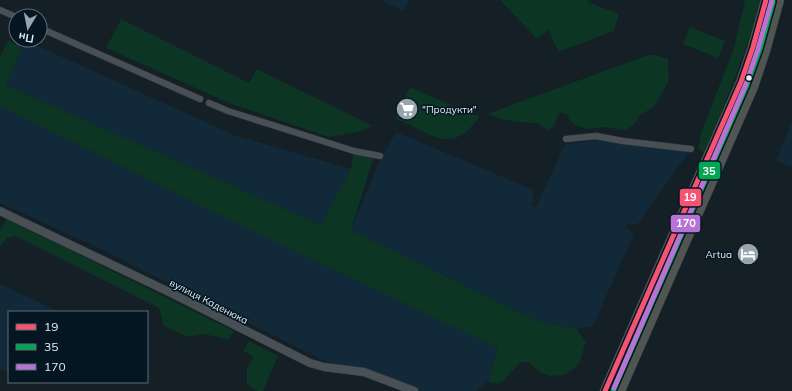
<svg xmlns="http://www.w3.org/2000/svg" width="792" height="391" viewBox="0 0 792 391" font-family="Mulish,sans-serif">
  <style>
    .built { fill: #112938 }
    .green { fill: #0c3523 }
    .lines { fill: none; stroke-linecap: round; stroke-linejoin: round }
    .minor-casing { stroke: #333a41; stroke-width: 7 }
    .tertiary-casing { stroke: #333a41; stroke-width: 9 }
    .primary-casing { stroke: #333a41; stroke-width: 11 }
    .minor { stroke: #485056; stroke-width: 6 }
    .tertiary { stroke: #485056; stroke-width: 8 }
    .primary { stroke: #515552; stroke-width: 10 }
    .bus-1-casing { stroke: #051623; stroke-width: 8 }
    .bus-2-casing { stroke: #051623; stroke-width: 8 }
    .bus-3-casing { stroke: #051623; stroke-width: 8 }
    .bus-1 { stroke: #f65372; stroke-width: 5 }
    .bus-2 { stroke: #00a651; stroke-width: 5 }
    .bus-3 { stroke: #b673d3; stroke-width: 5 }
    .bus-dot { fill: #e1edf6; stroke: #051623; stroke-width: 1.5 }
    .labels { text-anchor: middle; stroke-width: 3; stroke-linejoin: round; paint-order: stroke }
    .poi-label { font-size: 10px; fill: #e1edf6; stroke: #051623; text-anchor: start }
    .street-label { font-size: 10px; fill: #e1edf6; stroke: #051623 }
    .line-badge { stroke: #051623; stroke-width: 1.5 }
    .badge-label { font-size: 11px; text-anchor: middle; font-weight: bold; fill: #fff }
  </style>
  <rect width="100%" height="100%" fill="#141f26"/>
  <g class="built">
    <path d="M380,0h29l-5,11z"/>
    <path d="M25,40l209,95 117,34 -30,56 -315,-140z"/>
    <path d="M0,106l217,108 276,130 5,4 -10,33 -12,10h-58l-37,-17 -54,-12 -222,-111 -105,-48z"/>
    <path d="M792,120v47l-16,-6z"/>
    <path d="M396,132l138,58 -2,16 4,1 29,-63 33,-4 67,9 18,-2 8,2 -53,75 -14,1 10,9 -41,92 -16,3 -37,-7 -189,-92 26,-64z"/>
    <path d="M0,284l58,27v1h-49v61l-9,-4z"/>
  </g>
  <g class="green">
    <path d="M500,0h89l-1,2 31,12 -5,17 -56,21 -9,-22 -12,9z"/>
    <path d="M745,0h15l-11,40 -41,108 -4,5 -5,-3v-5l2,-12 33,-85z"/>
    <path d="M121,19l128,64 8,-14 116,57 -14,6 -30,5 -100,-34 -123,-55z"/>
    <path d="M690,27l35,14 -7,17 -35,-14z"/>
    <path d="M8,40l14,8 -16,37 315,140 30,-57 3,-17 19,8 -22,71 189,92 37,7 9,13 -7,22 -14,11 -15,1 -10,-4 -12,-10h-7l-18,19 -6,3 -9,-3 10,-33 -281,-134 -217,-108v-49z"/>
    <path d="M648,55h7l13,4 1,22 -15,26 -14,8 -6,10 -9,5 -21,-3 -17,2 -12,-4 -6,-5 -1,-5 -7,-2 -3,2 -3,9 -7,7 -10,-8c-20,0 -32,-2 -51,-9z"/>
    <path d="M743,85l2,1 -63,150 -4,-1z"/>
    <path d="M410,87l62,27 8,2c-31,43 -47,16 -85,3l6,-16z"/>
    <path d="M7,219l227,112 -6,9 -23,-6 -17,3 -24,-11 -5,-18 -143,-72 -9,2 -7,8v-15z"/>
    <path d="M672,250l2,2 -60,139h-3z"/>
    <path d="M249,341l29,15 -15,35h-6l-10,-7v-16l7,-11 -11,-6z"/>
  </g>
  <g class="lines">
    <g class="minor-casing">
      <g id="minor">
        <path d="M0,10l16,7"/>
        <path d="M40,28l160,71"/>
        <path d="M209,103l19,8 126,40 26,5"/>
        <path d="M566,139l30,-3 27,5 68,8"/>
      </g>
    </g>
    <g class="tertiary-casing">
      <path id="tertiary" d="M0,211l167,80 143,72 14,4 40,5 50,19"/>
    </g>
    <g class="primary-casing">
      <g id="primary">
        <path d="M605,391l136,-309 12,-35 13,-47"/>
        <path d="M620,391l133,-304 12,-36 14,-51"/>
      </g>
    </g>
    <use href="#minor" class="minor"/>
    <use href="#tertiary" class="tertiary"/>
    <use href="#primary" class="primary"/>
    <g class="bus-1-casing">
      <path id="bus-1" d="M605,391l136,-309 12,-35 13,-47"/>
    </g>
    <g class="bus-2-casing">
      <path id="bus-2" d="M613,391l134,-306 13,-36 13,-47"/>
    </g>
    <g class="bus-3-casing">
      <path id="bus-3" d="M614,388l132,-304 12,-35 14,-49"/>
    </g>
    <use href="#bus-1" class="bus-1"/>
    <use href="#bus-2" class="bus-2"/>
    <use href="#bus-3" class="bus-3"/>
  </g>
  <defs>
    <g id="supermarket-disc" transform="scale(1.15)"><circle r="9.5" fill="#99a5ad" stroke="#051623"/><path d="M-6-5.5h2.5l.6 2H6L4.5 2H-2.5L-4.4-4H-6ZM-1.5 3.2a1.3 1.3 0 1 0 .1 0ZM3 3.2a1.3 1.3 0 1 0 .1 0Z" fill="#fff"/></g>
    <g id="hotel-disc" transform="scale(1.15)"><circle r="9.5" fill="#99a5ad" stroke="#051623"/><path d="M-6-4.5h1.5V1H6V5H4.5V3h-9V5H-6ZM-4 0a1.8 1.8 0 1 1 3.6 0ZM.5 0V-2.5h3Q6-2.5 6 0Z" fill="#fff"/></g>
  </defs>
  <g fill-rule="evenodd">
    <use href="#supermarket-disc" x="407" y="109"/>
    <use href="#hotel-disc" x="748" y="254"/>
  </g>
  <circle class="bus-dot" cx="749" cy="78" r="3.5"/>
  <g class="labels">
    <g class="poi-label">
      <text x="422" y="113">"Продукти"</text>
      <text x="732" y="258" text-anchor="end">Artua</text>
    </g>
    <g class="street-label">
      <text transform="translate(209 301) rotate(27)" y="4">вулиця Каденюка</text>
    </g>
  </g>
  <g class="line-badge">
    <rect x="698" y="161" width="23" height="19" rx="4" fill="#00a651"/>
    <rect x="679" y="188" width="23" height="19" rx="4" fill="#f65372"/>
    <rect x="670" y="214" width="31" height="19" rx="4" fill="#b673d3"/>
  </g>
  <g class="badge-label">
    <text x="709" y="175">35</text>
    <text x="690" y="201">19</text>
    <text x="686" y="227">170</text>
  </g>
  <rect x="8" y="311" width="140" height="72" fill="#051623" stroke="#5d6c77"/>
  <rect x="16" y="324" width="20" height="6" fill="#f65372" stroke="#5d6c77"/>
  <text x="44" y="331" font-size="12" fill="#e1edf6">19</text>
  <rect x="16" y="344" width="20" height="6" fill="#00a651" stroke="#5d6c77"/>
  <text x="44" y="351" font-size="12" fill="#e1edf6">35</text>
  <rect x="16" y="364" width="20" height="6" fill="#b673d3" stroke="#5d6c77"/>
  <text x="44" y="371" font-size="12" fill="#e1edf6">170</text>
  <g transform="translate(28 28) rotate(190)"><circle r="19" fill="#051623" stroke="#5d6c77"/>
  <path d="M0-3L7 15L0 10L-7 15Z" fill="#99a5ad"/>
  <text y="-6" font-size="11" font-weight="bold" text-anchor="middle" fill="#e1edf6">Пн</text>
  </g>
</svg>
